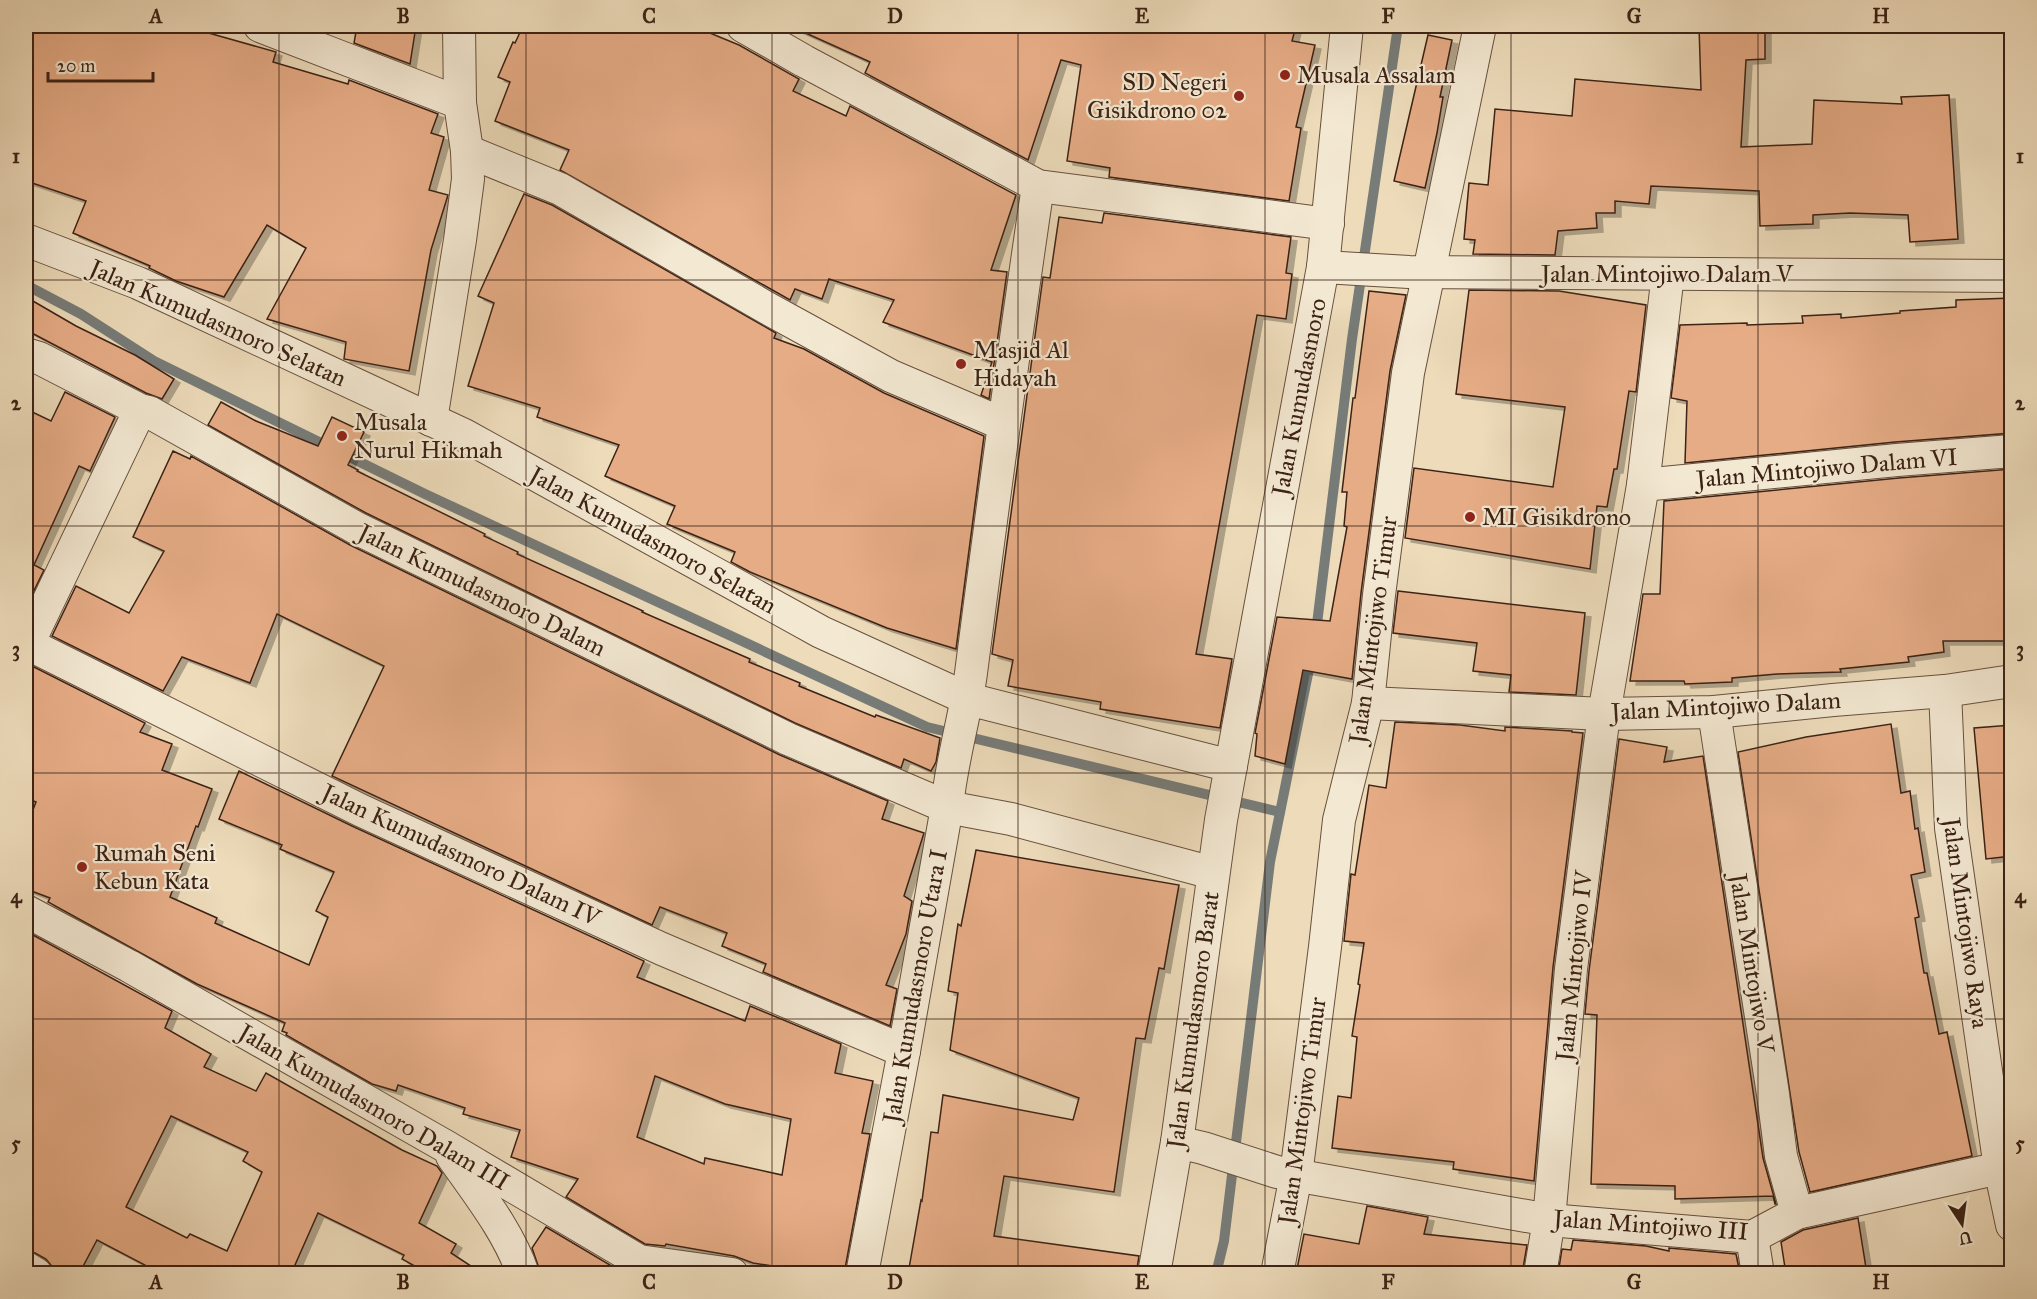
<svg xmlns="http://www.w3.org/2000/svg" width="2037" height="1299" viewBox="0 0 2037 1299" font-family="'IM FELL Great Primer',serif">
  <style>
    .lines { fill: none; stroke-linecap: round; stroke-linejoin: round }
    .stream { stroke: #777c79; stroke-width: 10 }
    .building { fill: #e6ac86; stroke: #3c2215; stroke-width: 1.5; fill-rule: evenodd; filter: url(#shadow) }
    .minor-casing { stroke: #68503e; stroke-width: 34 }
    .minor { stroke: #f3e8d2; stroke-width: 32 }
    .grid { fill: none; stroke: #3c2215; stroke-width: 1.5; stroke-opacity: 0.55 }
    .poi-dot { fill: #8f2418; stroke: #f3e8d2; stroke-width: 2 }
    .labels { text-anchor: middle; stroke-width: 4.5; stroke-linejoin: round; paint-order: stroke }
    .poi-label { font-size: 24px; fill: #3c2215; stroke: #f3e8d2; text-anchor: start }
    .street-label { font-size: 24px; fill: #3c2215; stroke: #f3e8d2 }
    .neatline { fill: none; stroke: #3c2215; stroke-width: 2 }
    .grid-label { font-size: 20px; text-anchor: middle; font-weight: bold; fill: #3c2215 }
  </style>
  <defs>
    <filter id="shadow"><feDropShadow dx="6" dy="4" stdDeviation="0" flood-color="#0004"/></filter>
  </defs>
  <rect width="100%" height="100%" fill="#eddbba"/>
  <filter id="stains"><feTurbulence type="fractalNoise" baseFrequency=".00333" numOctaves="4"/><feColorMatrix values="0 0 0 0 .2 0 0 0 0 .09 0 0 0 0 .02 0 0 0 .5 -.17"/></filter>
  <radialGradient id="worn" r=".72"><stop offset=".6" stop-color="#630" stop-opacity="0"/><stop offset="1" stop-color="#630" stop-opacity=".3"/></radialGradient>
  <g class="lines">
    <g class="stream">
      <path d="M26,285l55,29 73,47 271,133 502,233 353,85"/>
      <path d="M1316,632l36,-293 46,-313"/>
      <path d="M1216,1274l8,-33 46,-379 41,-203"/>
    </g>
  </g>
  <g class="building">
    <path d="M26,26h158l92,26 -3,10 75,22 1,-4 89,34 -7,19 13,4 -15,53 19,5 -17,55 -22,121 -65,-12 2,-17 -79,-23 39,-71 -39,-23 -43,72 -48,-16 -27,-13 1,-2 -77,-33 13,-32 -60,-20z"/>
    <path d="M357,26h59l-6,38 -56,-21z"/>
    <path d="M523,26h170l46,19 60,34 -6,12 53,25 4,-10 166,89 -25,75 16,2 -18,127 -8,-4 11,-33 -109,-40 11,-22 -65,-21 -7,20 -27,-10 -5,11 -230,-130 9,-20 -74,-29 15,-39 -12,-5 15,-35 2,1z"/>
    <path d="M790,26h506l-4,15 23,4 -19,82 5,1 -12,73 -180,-24 1,-9 -43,-7 14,-96 -20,-5 -33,100 -163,-87 5,-11z"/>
    <path d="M1699,26h66v33l-19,1 -5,87 71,-3 2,-44 88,4 -1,-7 48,-2 9,144 -48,3 -2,-27 -58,-2 -37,2v9l-53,2 -1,-35 -108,-5 -2,18 -34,-3v12h-19l1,15 -39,3 -3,24 -82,-1 2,-14 -11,-1 5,-56 19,2 7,-76 77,7 3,-37 126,11z"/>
    <path d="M1428,35l24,5 -12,57h3l-6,36 -12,55 -31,-7z"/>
    <path d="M524,194l28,11 224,128 -2,5 30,11 80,44 100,43 -28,213 -69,-21 -137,-56 -19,-10 4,-10 -68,-28 8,-18 -70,-30 14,-31 -82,-28 3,-9 -72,-22 26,-83 -16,-7z"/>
    <path d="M1104,213l187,24 -5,36 6,1 -6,45 -29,-4 -61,339 36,5 -12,69 -120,-19 1,-7 -93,-16 5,-26 -21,-6 51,-377 7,1 9,-61 43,6z"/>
    <path d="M1469,290l90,1 87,14 -10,87 -7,-1 -12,78h-3l-7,38 -10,-1 -7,63 -185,-31 9,-70 139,19 12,-80 -109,-13z"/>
    <path d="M1369,291l37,4 -16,76 -29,222 -9,86 -49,-9 -18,94 -30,-8 2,-22 -2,-1 22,-116 53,4 17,-94 -3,-1 3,-34h-5l11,-94h2z"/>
    <path d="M26,297l50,29 59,29 39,24 -12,20 -16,-6 -120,-63z"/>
    <path d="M2012,298v135l-117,9 -210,21 2,-62 -16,-3 9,-73 67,-2v2l56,-2 -1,-7 39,-2v4l59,-5v-2l56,-4v-7z"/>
    <path d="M65,392l50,25 -25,54 -11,-5 -45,99 10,5 -18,37v-198l25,12z"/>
    <path d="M221,402l35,19 62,25 14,-29 32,15 -16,33 10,5 -1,1 128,63 -1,2 34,16 -1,2 126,57 -1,1 108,47 -1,3 51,21 -1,3 76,31 1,-2 64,23 -4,24 -5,9 -27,-12 -3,9 -106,-45 -429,-210 -158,-88z"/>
    <path d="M173,451l17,8 1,-3 159,89 430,210 108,46 -6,18 42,14 -20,63 8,5 -6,33 -20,51 11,4 -7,37 -127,-54 3,-8 -44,-18 5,-13 -67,-26 -8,18 -320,-149 52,-110 -107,-52 -27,69 -68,-26 -19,34 -111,-55 24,-50 53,27 35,-62 -31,-14z"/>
    <path d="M2012,469v172h-69l1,11 -36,5 1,5 -69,7 1,3 -64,2 -45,4v4l-47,2 -1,-3h-54l13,-87h17l4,-93 235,-23z"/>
    <path d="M1398,591l187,22 -9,82 -67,-3 2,-17 -38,-4 4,-28 -84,-10z"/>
    <path d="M30,665l115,58 -5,9 32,12 -10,26 50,19 -14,38 -2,-1 -26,71 47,21 -2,5 94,42 19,-48 -12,-6 18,-39 -54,-23 2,-4 -63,-26 20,-48 113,55 292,135 -7,16 108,44 5,-15 91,38 -6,29 38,8 -11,52 8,1 -26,140h-19l-72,-11 -19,-7 -68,-12 -1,2 -20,-2 -79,-47 12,-18 -67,-22 9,-27 -57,-16 2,-6 -67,-23 -2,6 -24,-7 -86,-49 1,-2 -5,-2 3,-8 -88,-39 -149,-82 2,-4 -24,-9v-61l10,-26 -10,-4v-132zM655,1076l70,28 66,15 -9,56 -77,-17 -1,6 -67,-27z"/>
    <path d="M1395,722l65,3 45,6v-4l67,4v1l11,1 -30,234 -19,214 -81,-12 1,-7 -122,-14 6,-52 13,2 6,-61 -5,-1 8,-51 -2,-1 6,-41 -20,-2 7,-67 4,1 14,-90 17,3z"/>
    <path d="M1891,724l10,69 9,-2 5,38 3,-1 7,44 -14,3 8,42 -4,1 9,55h3l12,61 8,-2 25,124 -162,36 -11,-40 -61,-400 68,-15z"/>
    <path d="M2012,725v131l-26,3 -12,-131z"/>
    <path d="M1619,739l48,8 -3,15 39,-6 60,402 13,46h-1l-2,-8 -98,3v-13l-84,-2 6,-169 -12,-1 4,-43z"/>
    <path d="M976,850l203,35 -15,84 -5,-1 -14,71 -9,-1 -22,154 -110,-16 -10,60 145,20 -3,18h-228l13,-74 1,1 9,-69 7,1 5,-38 130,25 6,-22 -129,-48 8,-57 -10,-2 10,-67 3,2z"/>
    <path d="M33,935l139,76 -7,17 46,26 -7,13 52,24 10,-18 136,77 35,16 5,7 -23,50 37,21 -5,9 32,21h-54l-27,-15 2,-4 -86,-42 -27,61h-129l-65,-34 -18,34h-25l-3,-9 -5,-6 -11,-6 -9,-3v-297zM171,1116l77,36 -5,9 19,11 -35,79 -37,-17 -3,4 -61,-31z"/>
    <path d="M1367,1206l61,11 -4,17 103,11 -5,29h-226l8,-40 55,10z"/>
    <path d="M1858,1218l9,56h-81l-5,-32 22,-12z"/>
    <path d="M546,1227l79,47h-84l-9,-26z"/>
    <path d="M1573,1240l73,6 23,5v-3l67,6 4,20h-182l4,-25 9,1z"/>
  </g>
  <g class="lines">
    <g class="minor-casing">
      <g id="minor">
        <path d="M260,26l200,77"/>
        <path d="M743,26l61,35 234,125 290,38"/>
        <path d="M467,151l93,38 207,119 124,68 112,48"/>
        <path d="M26,240l112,43 326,152 357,197 147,67 263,67"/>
        <path d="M1323,267l86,5 603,4"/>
        <path d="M26,354l13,4 101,52 9,2 209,117 430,210 159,68 64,12 202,54"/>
        <path d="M431,420l29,-180 8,-61 -1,-28 -7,-48 -1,-77"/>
        <path d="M1643,485l254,-25 115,-9"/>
        <path d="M26,643l334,167 302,139 242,102"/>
        <path d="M26,648l114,-238"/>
        <path d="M1945,691l6,137 49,340 12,57"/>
        <path d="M1368,703l236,11 110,-2 119,-12 112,-9 67,-10"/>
        <path d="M1714,712l59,382 8,62 16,57"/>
        <path d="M26,911l103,55 316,180 194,115 93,13"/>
        <path d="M1177,1142l26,6 74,24 272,48 203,17 45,-24 203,-45"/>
        <path d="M452,1156c25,36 57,76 71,118"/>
        <path d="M1752,1237l6,37"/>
        <path d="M26,1268l10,6"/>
        <path d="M862,1274l42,-223 43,-244c4,-45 18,-89 24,-134 21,-163 43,-325 67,-487"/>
        <path d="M1154,1274l23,-132 44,-322 102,-553 24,-241"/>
        <path d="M1277,1274l19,-99 29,-228 14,-127 29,-117 11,-108 29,-222 72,-347"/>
        <path d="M1540,1274l9,-54 22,-251 33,-255 39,-229 25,-211"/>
      </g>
    </g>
    <use href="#minor" class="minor"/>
  </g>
  <path class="grid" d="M279,26v1248M526,26v1248M772,26v1248M1018,26v1248M1265,26v1248M1511,26v1248M1758,26v1248M26,280h1986M26,526h1986M26,773h1986M26,1019h1986"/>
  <g class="poi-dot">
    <circle cx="1285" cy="75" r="6"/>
    <circle cx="1239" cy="96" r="6"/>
    <circle cx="961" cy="364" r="6"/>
    <circle cx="342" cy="436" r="6"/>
    <circle cx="1470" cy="517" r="6"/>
    <circle cx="82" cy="867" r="6"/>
  </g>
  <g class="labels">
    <g class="poi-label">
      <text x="1297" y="83">Musala Assalam</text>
      <text x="1227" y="90" text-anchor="end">SD Negeri<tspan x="1227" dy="28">Gisikdrono 02</tspan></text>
      <text x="973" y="358">Masjid Al<tspan x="973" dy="28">Hidayah</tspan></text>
      <text x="354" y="430">Musala<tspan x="354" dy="28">Nurul Hikmah</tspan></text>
      <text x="1482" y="525">MI Gisikdrono</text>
      <text x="94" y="861">Rumah Seni<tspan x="94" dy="28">Kebun Kata</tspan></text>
    </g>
    <g class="street-label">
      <text x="1667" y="282">Jalan Mintojiwo Dalam V</text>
      <text transform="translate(218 323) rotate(24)" y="8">Jalan Kumudasmoro Selatan</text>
      <text transform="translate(1299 397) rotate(-79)" y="8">Jalan Kumudasmoro</text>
      <text transform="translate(1827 468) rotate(-5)" y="8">Jalan Mintojiwo Dalam VI</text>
      <text transform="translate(653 540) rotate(29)" y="8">Jalan Kumudasmoro Selatan</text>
      <text transform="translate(482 590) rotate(26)" y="8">Jalan Kumudasmoro Dalam</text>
      <text transform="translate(1373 630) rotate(-82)" y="8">Jalan Mintojiwo Timur</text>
      <text transform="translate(1726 706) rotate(-3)" y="8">Jalan Mintojiwo Dalam</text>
      <text transform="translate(461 855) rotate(25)" y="8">Jalan Kumudasmoro Dalam IV</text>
      <text transform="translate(1966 923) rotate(82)" y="8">Jalan Mintojiwo Raya</text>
      <text transform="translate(1752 963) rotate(81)" y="8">Jalan Mintojiwo V</text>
      <text transform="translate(1574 966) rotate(-84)" y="8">Jalan Mintojiwo IV</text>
      <text transform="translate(915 986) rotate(-80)" y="8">Jalan Kumudasmoro Utara I</text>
      <text transform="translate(1193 1020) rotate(-82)" y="8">Jalan Kumudasmoro Barat</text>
      <text transform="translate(374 1107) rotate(30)" y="8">Jalan Kumudasmoro Dalam III</text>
      <text transform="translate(1302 1111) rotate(-82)" y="8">Jalan Mintojiwo Timur</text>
      <text transform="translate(1651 1225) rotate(4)" y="8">Jalan Mintojiwo III</text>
    </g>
  </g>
  <rect width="2037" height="1299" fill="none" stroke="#eddbba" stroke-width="66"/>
  <g transform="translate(1962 1224) rotate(167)" stroke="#f3e8d2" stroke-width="4.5" paint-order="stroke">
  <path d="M0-4.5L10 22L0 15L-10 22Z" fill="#3c2215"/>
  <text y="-9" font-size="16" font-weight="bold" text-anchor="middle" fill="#3c2215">U</text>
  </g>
  <path d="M48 72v9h105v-9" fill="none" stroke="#3c2215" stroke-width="3"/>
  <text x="57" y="72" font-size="18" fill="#3c2215" stroke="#f3e8d2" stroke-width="4.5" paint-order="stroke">20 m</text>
  <rect x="33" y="33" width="1971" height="1233" class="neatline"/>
  <g class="grid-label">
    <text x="156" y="23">A</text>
    <text x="403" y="23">B</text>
    <text x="649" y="23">C</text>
    <text x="895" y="23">D</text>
    <text x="1142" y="23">E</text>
    <text x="1388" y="23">F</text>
    <text x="1634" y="23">G</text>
    <text x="1881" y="23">H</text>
    <text x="16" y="163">1</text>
    <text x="2020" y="163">1</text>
    <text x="16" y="410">2</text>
    <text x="2020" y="410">2</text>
    <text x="16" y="656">3</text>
    <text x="2020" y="656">3</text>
    <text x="16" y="903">4</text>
    <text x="2020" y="903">4</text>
    <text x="16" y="1150">5</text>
    <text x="2020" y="1150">5</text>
    <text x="156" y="1289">A</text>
    <text x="403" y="1289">B</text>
    <text x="649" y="1289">C</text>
    <text x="895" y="1289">D</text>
    <text x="1142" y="1289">E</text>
    <text x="1388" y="1289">F</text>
    <text x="1634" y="1289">G</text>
    <text x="1881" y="1289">H</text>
  </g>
  <rect width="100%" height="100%" filter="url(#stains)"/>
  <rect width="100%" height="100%" fill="url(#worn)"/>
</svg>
